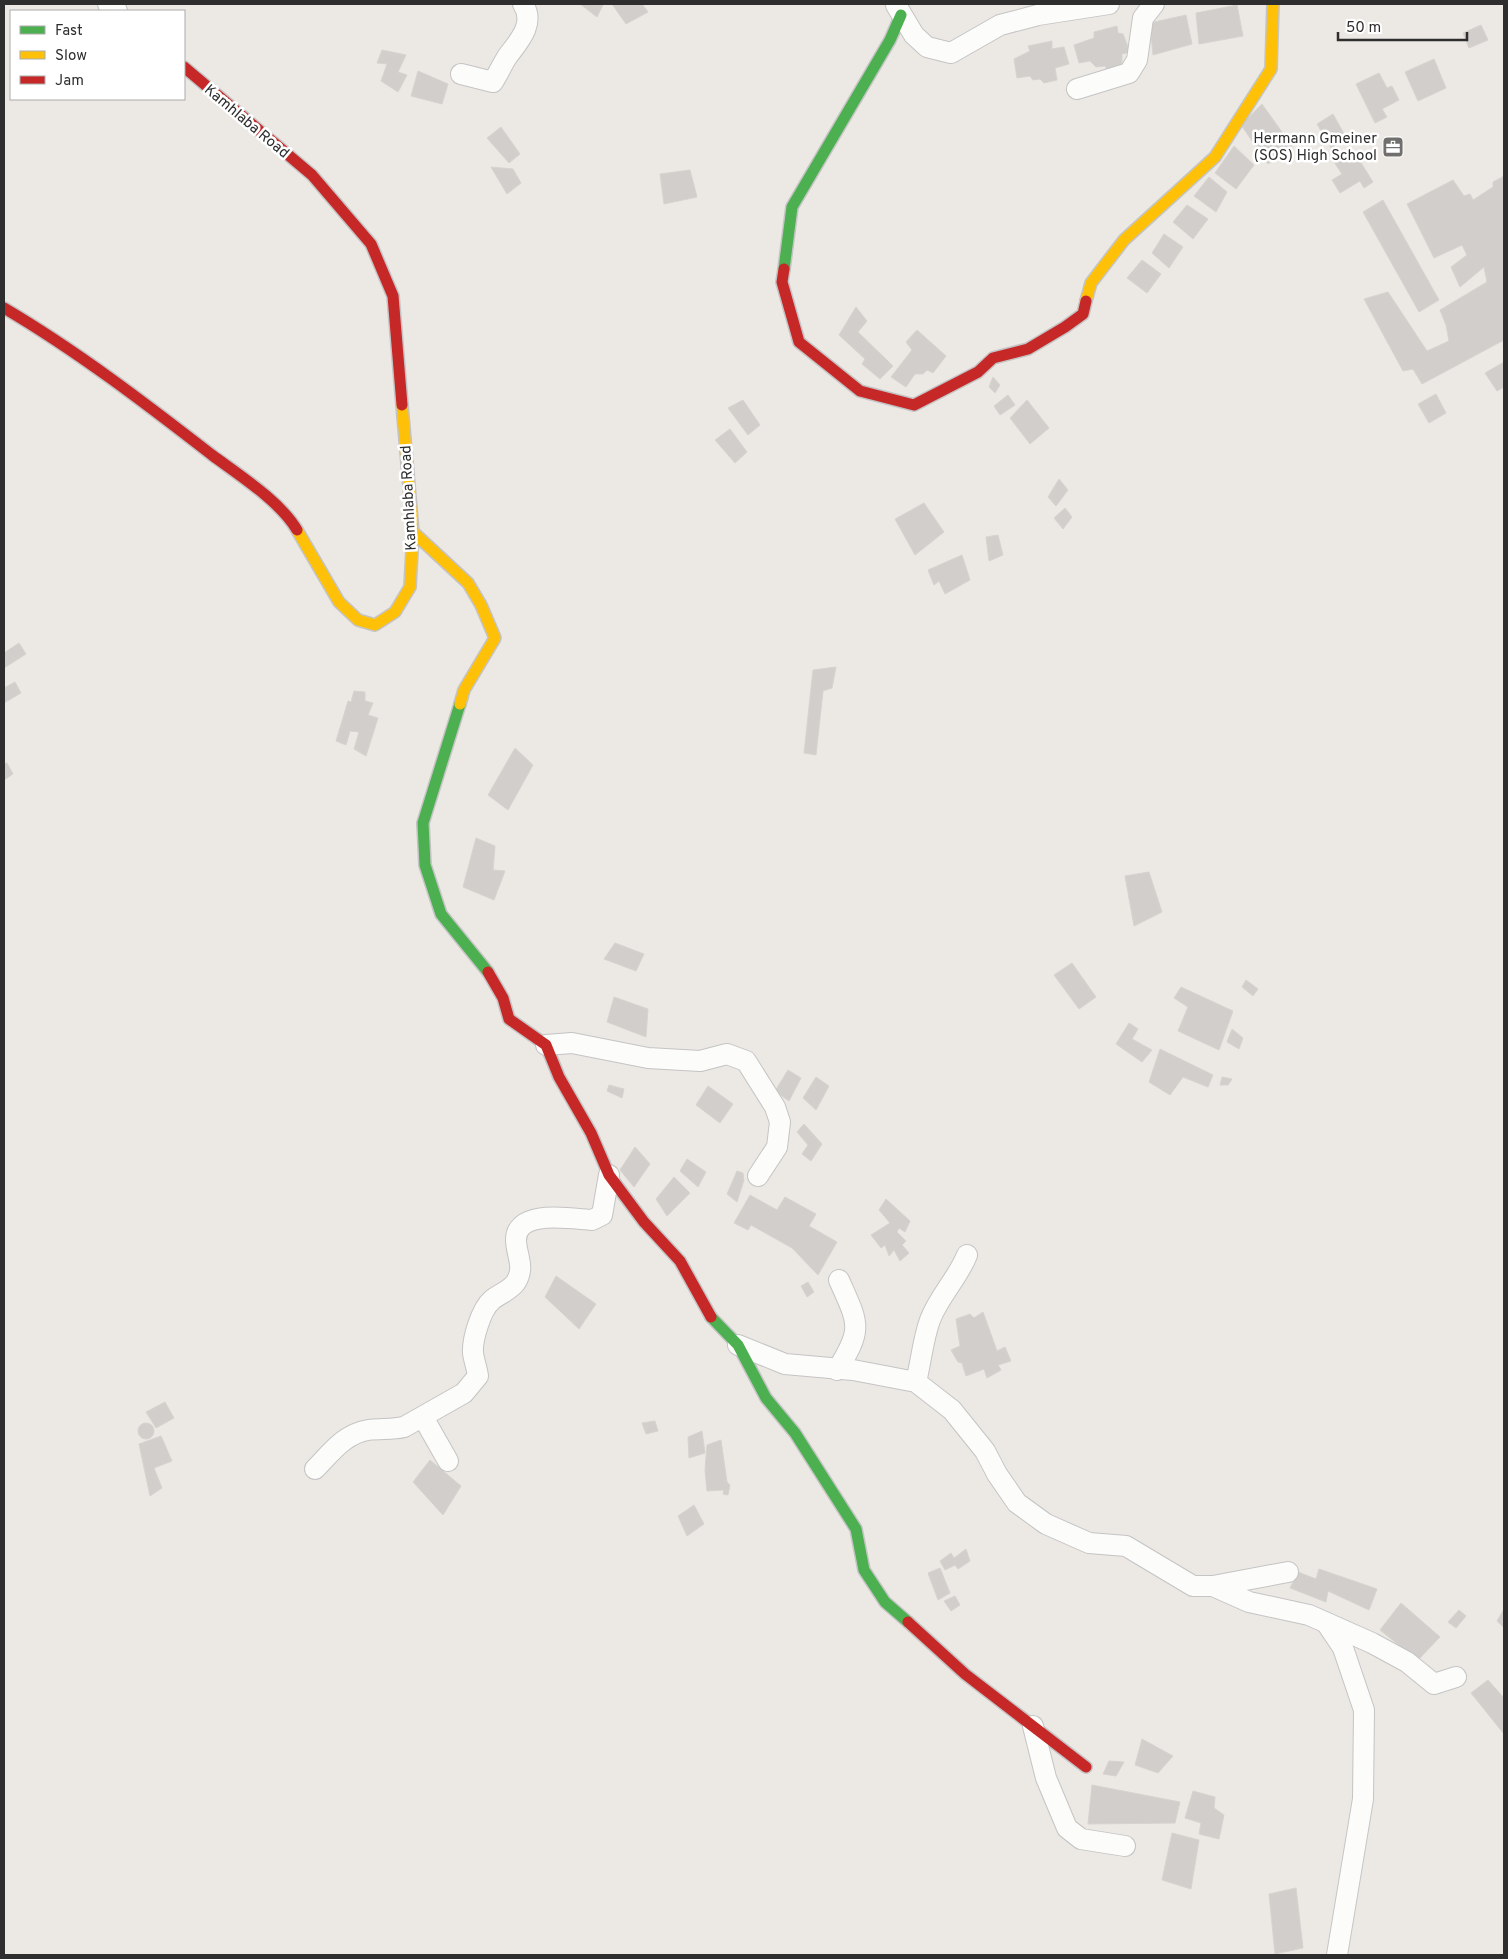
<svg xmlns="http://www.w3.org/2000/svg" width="1508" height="1959" viewBox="0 0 1508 1959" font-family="Overpass,sans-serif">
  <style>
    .building { fill: #d1cecb; stroke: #d7d4d0 }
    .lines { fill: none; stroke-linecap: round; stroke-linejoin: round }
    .street-casing { stroke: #c5c4c5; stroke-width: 22 }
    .fast-casing { stroke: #c5c4c5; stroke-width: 14 }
    .slow-casing { stroke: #c5c4c5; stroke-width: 14 }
    .jam-casing { stroke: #c5c4c5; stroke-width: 14 }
    .street { stroke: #fcfcfb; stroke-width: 20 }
    .fast { stroke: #4caf50; stroke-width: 11 }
    .slow { stroke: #ffc107; stroke-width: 11 }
    .jam { stroke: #c62828; stroke-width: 11 }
    .labels { text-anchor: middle; stroke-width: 5; stroke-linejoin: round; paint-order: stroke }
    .street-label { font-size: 15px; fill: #2e2e2e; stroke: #fff }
    .poi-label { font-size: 15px; fill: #2e2e2e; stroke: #fff; text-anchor: end }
  </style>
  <rect width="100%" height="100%" fill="#ece8e4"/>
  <g class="building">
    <path d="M580,4h23v1l-6,12z"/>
    <path d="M612,4h30l6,8 -22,12z"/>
    <path d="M1237,5l6,31 -44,8 -3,-31z"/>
    <path d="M1186,15l6,29 -39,11 -3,-32z"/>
    <path d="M1481,25l7,15 -19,8 -6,-15z"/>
    <path d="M1117,26l1,7 5,1 7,18 -8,2v10l-14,8 -3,-6 -9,1 -6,-6 -11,2 -5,-18 20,-7v-6z"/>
    <path d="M1052,41v8l12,-2 5,17 -14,4 2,12 -13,3 -4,-4 -7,1 -3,-4 -13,2 -3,-19 16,-8 -2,-5z"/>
    <path d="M382,50l24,5 -8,17 9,3 -9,17 -17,-11 6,-17 -10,-1z"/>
    <path d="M1434,59l12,29 -28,13 -13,-29z"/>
    <path d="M418,71l30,13 -6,20 -31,-8z"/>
    <path d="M1379,73l8,15 5,-2 7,14 -17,9 5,8 -12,6 -19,-39z"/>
    <path d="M1262,104l30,42 -24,18 -27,-39z"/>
    <path d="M1333,114l14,25 -16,9 -14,-24z"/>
    <path d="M501,127l19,27 -11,9 -22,-25z"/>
    <path d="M1234,146l20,19 -18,24 -21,-16z"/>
    <path d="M1353,150l20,32 -9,6 -4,-7 -20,12 -8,-13 10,-6 -8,-12z"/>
    <path d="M491,167l22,2 8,14 -14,11z"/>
    <path d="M690,170l7,27 -33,7 -4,-30z"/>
    <path d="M1504,176v164l-82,44 -9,-15 -10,2 -39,-72 24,-7 39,59 22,-10 -3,-16 -6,-15 47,-28 -3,-15 -24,20 -9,-20 16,-12 -5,-10 -28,13 -27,-54 46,-24 11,16 6,-2 3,6 20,-13v-5z"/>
    <path d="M1209,177l18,15 -11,20 -22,-16z"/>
    <path d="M1383,200l56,100 -20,12 -56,-100z"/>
    <path d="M1187,205l21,14 -15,20 -20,-17z"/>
    <path d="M1164,234l19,13 -14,21 -17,-15z"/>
    <path d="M1142,260l19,14 -14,19 -20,-15z"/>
    <path d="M856,307l11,14 -9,11 35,34 -13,13 -18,-15 3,-5 -26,-24z"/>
    <path d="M917,330l29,26 -13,17 -6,-3 -4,4h-8l-9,13 -15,-10 21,-27 -6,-8z"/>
    <path d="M1504,362v25l-7,4 -12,-18z"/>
    <path d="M993,377l7,8 -5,8 -6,-6z"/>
    <path d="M1436,394l10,19 -17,10 -11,-19z"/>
    <path d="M1008,395l7,10 -15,10 -6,-9z"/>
    <path d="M743,400l17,25 -12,10 -20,-27z"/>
    <path d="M1027,400l22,28 -19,16 -20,-26z"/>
    <path d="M730,429l17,23 -12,11 -20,-23z"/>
    <path d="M1059,479l9,11 -12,16 -8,-9z"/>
    <path d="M924,503l20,29 -29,23 -20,-36z"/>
    <path d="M1065,508l7,9 -9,12 -9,-11z"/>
    <path d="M998,535l5,20 -14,6 -3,-24z"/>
    <path d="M962,555l8,25 -25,14 -6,-13 -5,4 -6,-15z"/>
    <path d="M19,643l7,11 -22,14v-15z"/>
    <path d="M836,667l-4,21 -9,3 -7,64 -12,-2 9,-83z"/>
    <path d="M15,682l6,11 -17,10v-15z"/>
    <path d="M354,691l11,1v9l8,2 -5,12 10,3 -12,38 -12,-7 5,-17 -9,-1 -4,14 -10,-4 12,-40 3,1z"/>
    <path d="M515,748l18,17 -25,45 -20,-15z"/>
    <path d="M7,763l6,11 -9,6v-16z"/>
    <path d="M476,838l19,8 -2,24 12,1 -11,29 -31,-13z"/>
    <path d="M1149,872l13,40 -28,14 -9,-50z"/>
    <path d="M615,943l29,11 -8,17 -32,-12z"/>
    <path d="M1072,963l24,34 -17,12 -25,-34z"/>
    <path d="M1246,980l12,9 -5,7 -11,-9z"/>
    <path d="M1181,987l52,24 -14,39 -41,-19 10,-24 -14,-9z"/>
    <path d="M614,997l34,12 -2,28 -39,-15z"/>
    <path d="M1129,1023l9,6 -6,10 20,11 -10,12 -26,-18z"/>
    <path d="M1232,1029l11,9 -4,11 -12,-7z"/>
    <path d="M1160,1049l53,26 -5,12 -25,-10 -13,18 -21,-13z"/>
    <path d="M788,1070l13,8 -12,23 -14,-10z"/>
    <path d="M816,1077l13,9 -13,24 -13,-12z"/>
    <path d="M1222,1077l10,2 -4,6h-8z"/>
    <path d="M609,1085l15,4 -2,9 -15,-7z"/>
    <path d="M708,1086l25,18 -13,19 -24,-18z"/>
    <path d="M804,1124l18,20 -11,17 -9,-7 6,-9 -11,-13z"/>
    <path d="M635,1147l15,17 -16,23 -14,-17z"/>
    <path d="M687,1159l19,13 -8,15 -18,-16z"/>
    <path d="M737,1171l6,2 1,7 -7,22 -10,-8z"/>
    <path d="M674,1177l16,16 -23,23 -11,-17z"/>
    <path d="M750,1195l27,15 8,-13 31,17 -7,12 28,16 -19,33 -26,-27 -41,-23 -3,5 -14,-7z"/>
    <path d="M886,1199l24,22 -5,11 -6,-4 -2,4 9,9 -4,4 7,8 -9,8 -6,-11 -5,6 -4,-11 -4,3 -10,-13 19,-12 -11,-13z"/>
    <path d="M556,1276l40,28 -17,25 -34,-32z"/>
    <path d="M808,1282l6,10 -7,5 -6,-11z"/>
    <path d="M983,1312l14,39 8,-4 6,14 -13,4 3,5 -14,8 -3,-9 -18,7 -4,-13 -4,-1 -7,-12 9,-4 -4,-27 14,-5 4,4z"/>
    <path d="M165,1402l9,16 -18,10 -10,-16z"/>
    <path d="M655,1421l3,10 -12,3 -4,-11z"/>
    <circle cx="146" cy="1431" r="8"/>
    <path d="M702,1431l3,22 -16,5 -1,-21z"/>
    <path d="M161,1436l11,25 -18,7 8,20 -12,8 -11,-52z"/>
    <path d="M721,1440l6,42 3,3 -2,10 -5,-1 1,-4 -17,1 -2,-21 2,-25z"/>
    <path d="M430,1460l31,26 -18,29 -30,-33z"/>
    <path d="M694,1505l10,19 -17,12 -9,-20z"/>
    <path d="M966,1549l4,12 -12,8 -3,-4 -10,5 -5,-9 11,-8 3,5z"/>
    <path d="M940,1568l10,25 -12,7 -10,-27z"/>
    <path d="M1319,1569l58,20 -8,21 -41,-19 -2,11 -36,-14 8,-16 18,7z"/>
    <path d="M955,1596l5,9 -9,6 -7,-10z"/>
    <path d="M1401,1603l39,34 -22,23 -38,-30z"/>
    <path d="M1504,1609v19l-7,-7z"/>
    <path d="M1459,1610l7,6 -10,12 -8,-6z"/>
    <path d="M1488,1680l16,18v36l-33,-41z"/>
    <path d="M1142,1739l31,17 -15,17 -23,-8z"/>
    <path d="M1109,1761l15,1 -8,14 -13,-2z"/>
    <path d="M1092,1785l88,17 -5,21 -87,1z"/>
    <path d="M1193,1791l22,6 -1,11 10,7 -5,24 -20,-5 2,-11 -16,-5z"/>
    <path d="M1172,1833l27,7 -8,49 -29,-9z"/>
    <path d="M1296,1888l7,60 -28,6 -6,-60z"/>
  </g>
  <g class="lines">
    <g class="street-casing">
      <g id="street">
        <path d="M108,4l9,7"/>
        <path d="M896,5l18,30 13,12 24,6 49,-28 38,-10 71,-11"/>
        <path d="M461,74l32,8c5,-8 9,-17 14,-25 11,-15 29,-33 16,-53"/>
        <path d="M1077,89l52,-16 8,-13 6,-42 11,-14"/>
        <path d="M546,1045l26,-2 76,15 52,3 27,-7 19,7 29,46 5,15 -3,25 -19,29"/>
        <path d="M738,1345l47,19 68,6 63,12 36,28 33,41 12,23 20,29 29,21 43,19 37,3 67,40h20l75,-14"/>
        <path d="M837,1370c27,-42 21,-47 2,-90"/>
        <path d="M916,1382c5,-20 7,-43 14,-62 9,-24 28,-42 37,-65"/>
        <path d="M423,1417l25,44"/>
        <path d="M315,1469c16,-16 29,-35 53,-39 12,-2 24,0 36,-3l60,-34 14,-17c-1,-8 -4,-15 -5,-23 -1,-13 8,-44 19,-53 7,-6 19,-10 24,-18 9,-15 1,-25 0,-41 -1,-33 56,-22 76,-21l10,-5 7,-40"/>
        <path d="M1213,1586l36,16 60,13 63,28 35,19 27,22 22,-7"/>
        <path d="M1327,1624l16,24 21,62 -1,89 -26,156"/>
        <path d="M1033,1726l13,52 21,50 14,11 44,7"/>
      </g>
    </g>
    <g class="fast-casing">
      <g id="fast">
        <path d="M784,269l8,-62 98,-167 11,-25"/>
        <path d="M460,704l-37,119 2,42 16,49 47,58"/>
        <path d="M711,1317l27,28 28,53 29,35 61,96 8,41 21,32 23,20"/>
      </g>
    </g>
    <g class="slow-casing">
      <g id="slow">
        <path d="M1086,301l5,-18 33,-43 91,-83 56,-88 2,-65"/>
        <path d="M297,530l42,72 19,18 17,5 20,-13 15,-25 3,-55 -11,-127"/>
        <path d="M413,532l55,51 13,22 14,33 -31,52 -4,14"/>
      </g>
    </g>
    <g class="jam-casing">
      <g id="jam">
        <path d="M184,67l128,108 59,69 22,52 9,109"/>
        <path d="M784,269l-2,13 17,60 61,49 54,14 64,-33 15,-14 35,-9 37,-22 18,-13 3,-13"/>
        <path d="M4,308c73,43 141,95 208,147 27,20 68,46 85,75"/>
        <path d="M488,972l15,26 6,21 37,26 13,32 32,56 18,42 35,47 36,39 31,56"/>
        <path d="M908,1622l57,52 121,93"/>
      </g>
    </g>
    <use href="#street" class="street"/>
    <use href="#fast" class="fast"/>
    <use href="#slow" class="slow"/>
    <use href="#jam" class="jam"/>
  </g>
  <defs>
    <g id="office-square" transform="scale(1.125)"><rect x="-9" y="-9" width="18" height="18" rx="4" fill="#706f6e" stroke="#fff"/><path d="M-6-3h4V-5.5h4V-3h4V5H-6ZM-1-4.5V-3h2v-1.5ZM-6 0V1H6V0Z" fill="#fff"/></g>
  </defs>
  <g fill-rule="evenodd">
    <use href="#office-square" x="1393" y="147"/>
  </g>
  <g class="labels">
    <g class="street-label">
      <text transform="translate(247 121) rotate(40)" y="5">Kamhlaba Road</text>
      <text transform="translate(408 498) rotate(-93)" y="5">Kamhlaba Road</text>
    </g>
    <g class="poi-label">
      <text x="1377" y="143">Hermann Gmeiner<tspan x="1377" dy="17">(SOS) High School</tspan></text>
    </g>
  </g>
  <rect width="1508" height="1959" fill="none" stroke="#2e2e2e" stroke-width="10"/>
  <rect x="10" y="10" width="175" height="90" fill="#ffffff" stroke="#ababab"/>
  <rect x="20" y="26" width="25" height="8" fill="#4caf50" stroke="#ababab"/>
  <text x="55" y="35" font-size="15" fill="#2e2e2e">Fast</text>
  <rect x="20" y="51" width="25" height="8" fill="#ffc107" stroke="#ababab"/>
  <text x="55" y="60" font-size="15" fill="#2e2e2e">Slow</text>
  <rect x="20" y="76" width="25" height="8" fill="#c62828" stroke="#ababab"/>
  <text x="55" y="85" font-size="15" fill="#2e2e2e">Jam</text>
  <path d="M1338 32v8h129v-8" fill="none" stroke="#2e2e2e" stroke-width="2.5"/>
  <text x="1346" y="32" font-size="15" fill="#2e2e2e" stroke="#ffffff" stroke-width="4" paint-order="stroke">50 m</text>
</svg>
